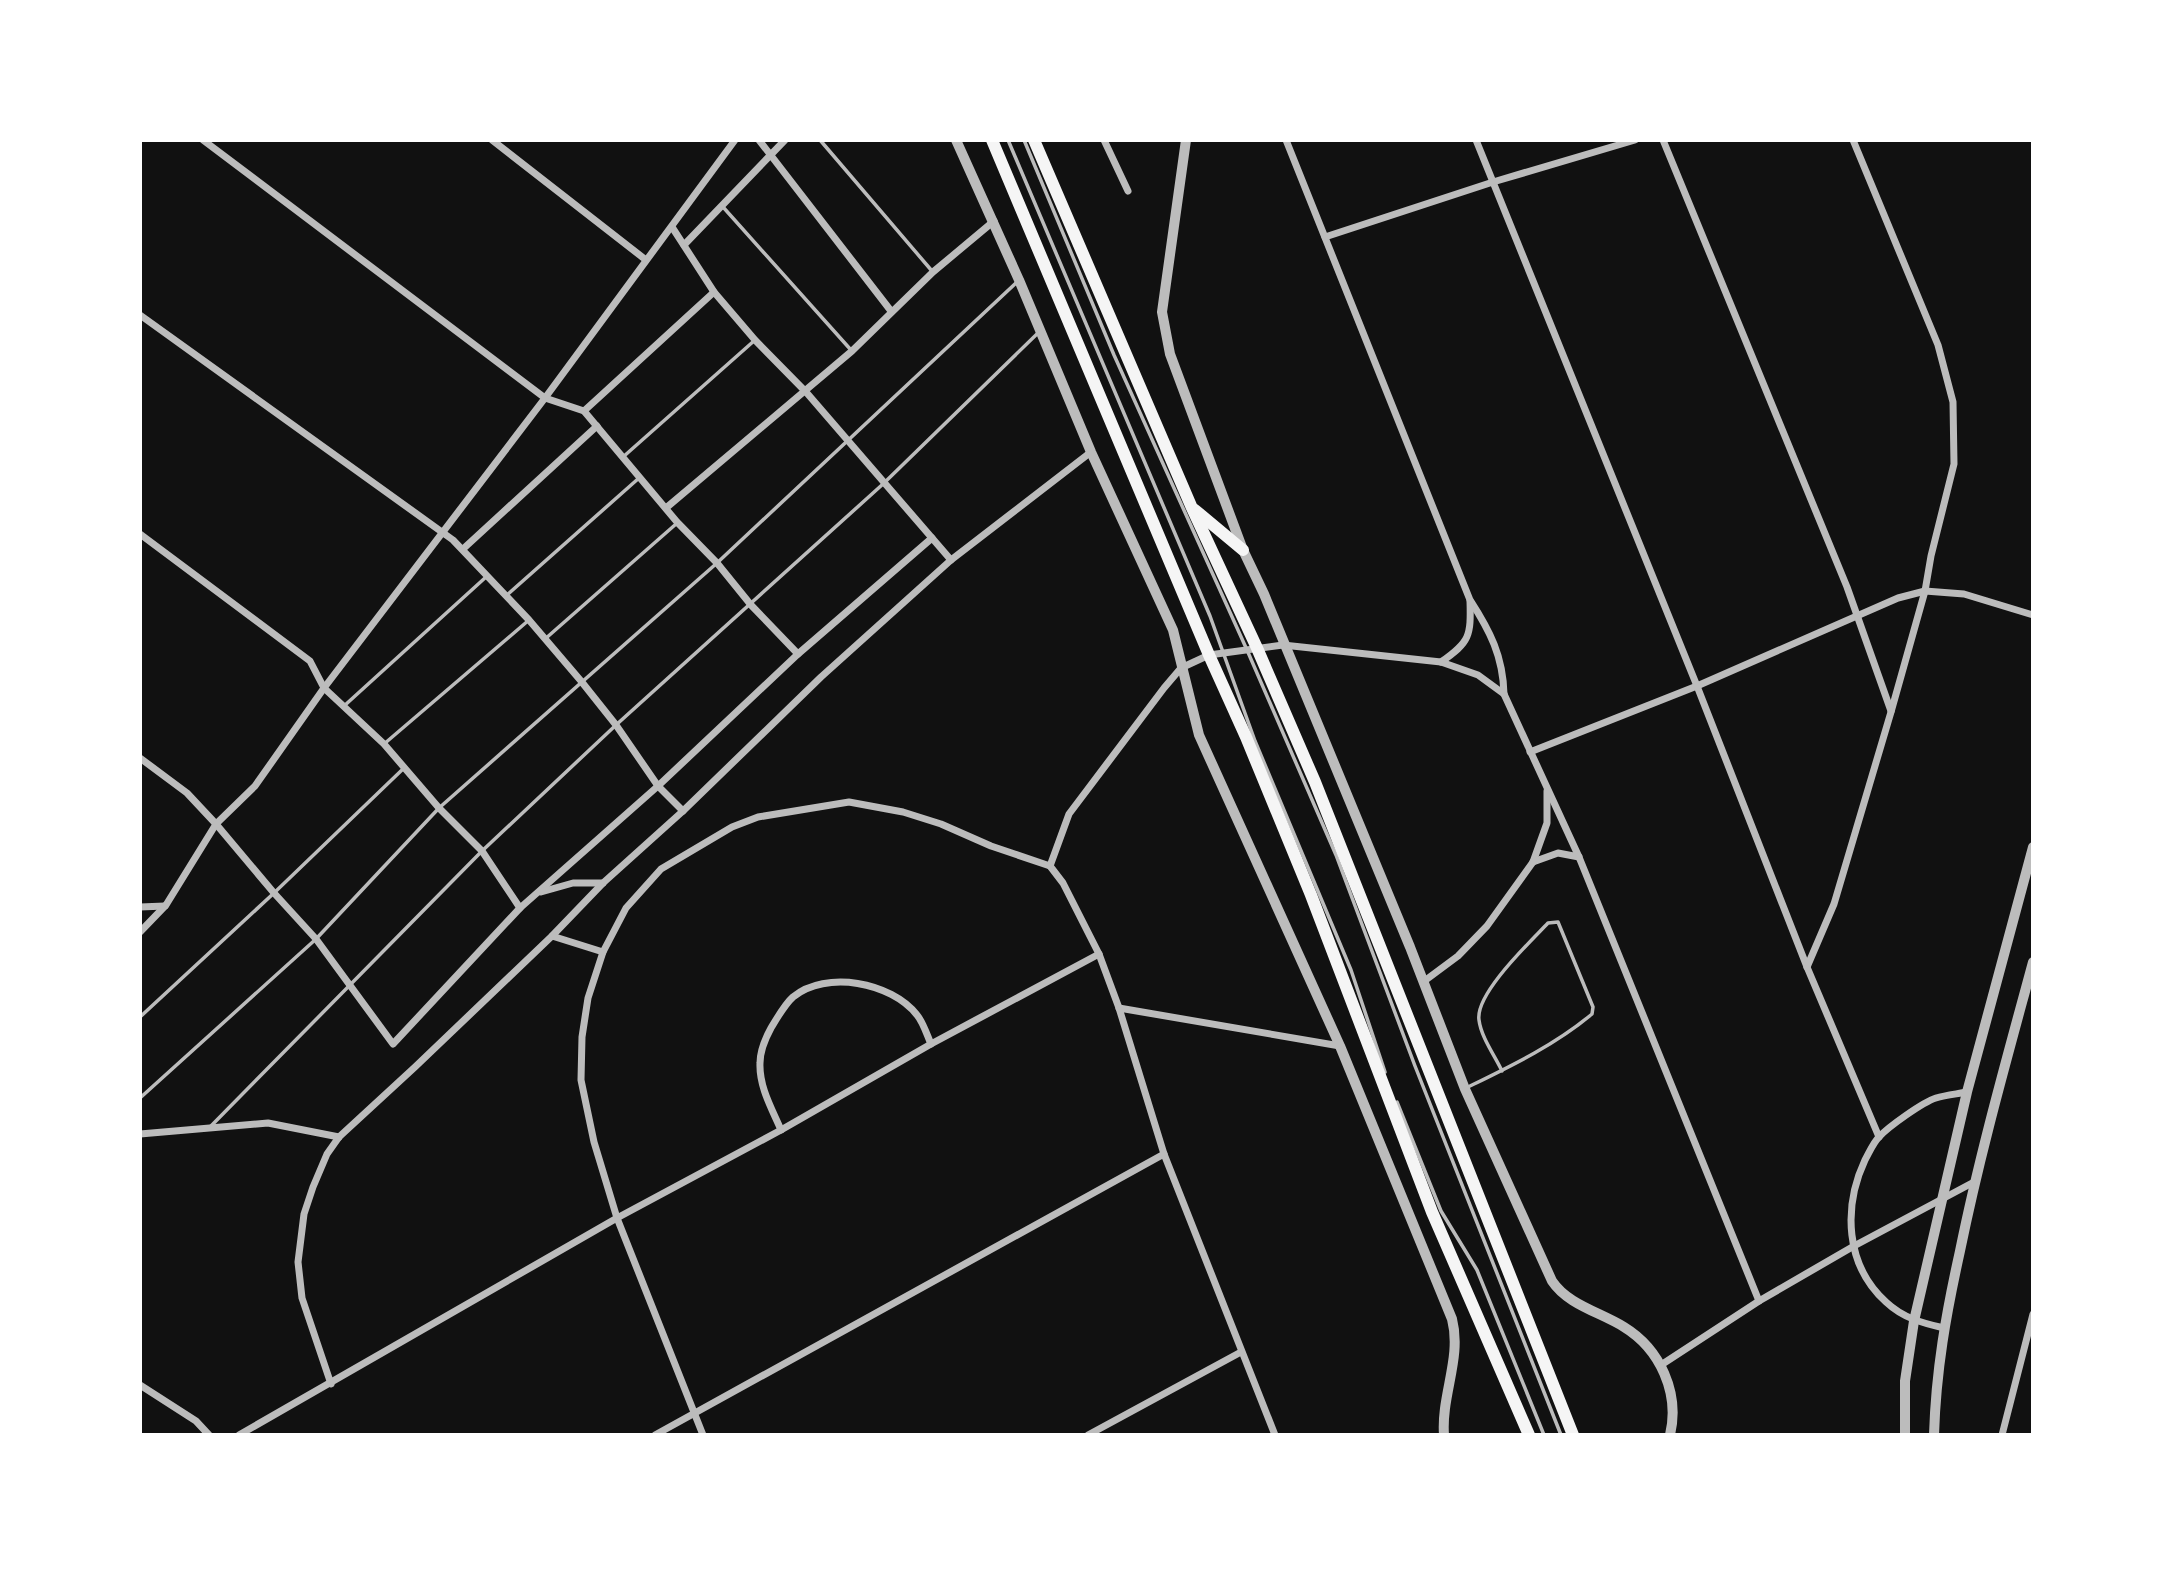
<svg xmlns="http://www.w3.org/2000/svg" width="2173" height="1575" viewBox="0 0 2173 1575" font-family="'Fira Sans',sans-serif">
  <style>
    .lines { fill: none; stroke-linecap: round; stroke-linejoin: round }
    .service { stroke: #bcbcbc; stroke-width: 3.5 }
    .minor { stroke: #bcbcbc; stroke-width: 7 }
    .tertiary { stroke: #bcbcbc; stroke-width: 10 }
    .primary { stroke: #f5f5f5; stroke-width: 12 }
  </style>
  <rect width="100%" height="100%" fill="#111"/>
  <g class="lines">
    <g class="service">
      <path d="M820,140l112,131"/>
      <path d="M1008,140l202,476 45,125 96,229 34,102"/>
      <path d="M1024,140l90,215 133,295 89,205 79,211 146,369"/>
      <path d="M723,207l128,143"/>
      <path d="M623,457l132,-117"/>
      <path d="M507,595l132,-117"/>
      <path d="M545,639l131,-115"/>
      <path d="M344,706l142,-129"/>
      <path d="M384,744l145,-124"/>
      <path d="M140,1017l134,-124 130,-125"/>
      <path d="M1468,1087c43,-21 87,-42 124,-73l1,-7 -35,-85 -10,1c-18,19 -73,71 -69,97 2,17 16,36 23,51"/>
      <path d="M140,1098l176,-159 123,-131 278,-245 300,-281"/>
      <path d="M1397,1102l44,109 36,59 67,165"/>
      <path d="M211,1126l271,-275 134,-126 267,-241 156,-152"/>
    </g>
    <g class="minor">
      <path d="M203,140l342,258 39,13 93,111 40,41 34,42 47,49"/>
      <path d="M492,140l154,120"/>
      <path d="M759,140l132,171"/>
      <path d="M1104,140l24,51"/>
      <path d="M1286,140l184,460c20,31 33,56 34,94l75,163 180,444"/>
      <path d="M1476,140l221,546 110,281 72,170"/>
      <path d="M1663,140l184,447 44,124"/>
      <path d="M672,227l42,65 41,48 51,52 145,168"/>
      <path d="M1325,237l168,-55 142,-42"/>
      <path d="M684,245l101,-105"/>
      <path d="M140,315l313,225 76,80 52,61 35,44 42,61 25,25"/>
      <path d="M584,411l130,-119"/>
      <path d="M666,508l186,-157 81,-79 61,-51"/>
      <path d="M140,534l170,127 14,27 60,56 55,64 43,43 38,57"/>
      <path d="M463,549l134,-123"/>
      <path d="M1441,662c29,-20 30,-26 29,-61"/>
      <path d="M1530,752l167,-66 201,-88 27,-7 39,3 69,21"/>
      <path d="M140,758l47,35 29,31 58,69 42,46 77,105 127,-136 138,-122 140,-132 134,-116"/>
      <path d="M1533,862l25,-9 21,4"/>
      <path d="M1050,866l19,-52 95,-126 17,-20 28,-13 74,-10 158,17 37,13 26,19"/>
      <path d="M541,892l32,-9h30"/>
      <path d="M140,907l25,-1"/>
      <path d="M140,932l26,-27 50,-81 39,-38 69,-98 221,-290 190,-258"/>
      <path d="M552,936l51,16"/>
      <path d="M1807,967l27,-63 57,-192 34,-121 6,-35 23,-92 -1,-62 -15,-57 -85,-205"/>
      <path d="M1423,982l35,-26 29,-30 46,-64 14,-39v-32"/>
      <path d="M1119,1008l221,38"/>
      <path d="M781,1130c-9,-21 -22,-43 -21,-67 0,-13 5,-24 11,-35 6,-10 14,-24 22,-31 33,-27 98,-15 124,18 6,7 10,20 14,29"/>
      <path d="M140,1134l128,-11 71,14"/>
      <path d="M1944,1328c-22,-5 -41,-10 -58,-26 -41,-37 -43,-95 -21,-142 4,-7 8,-17 14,-23 9,-10 44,-35 57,-39 10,-3 21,-4 31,-6"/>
      <path d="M1661,1365l98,-64 95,-55 120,-64"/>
      <path d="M331,1384l-29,-86 -4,-36 6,-48 9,-27 14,-33 12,-17 76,-70 137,-131 51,-53 80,-72 138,-134 130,-117 140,-108"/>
      <path d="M140,1385l56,36 13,14"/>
      <path d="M239,1435l378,-217 164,-88 150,-86 168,-90"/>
      <path d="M655,1435l509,-281"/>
      <path d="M703,1435l-86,-217 -23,-76 -13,-62 1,-43 6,-39 15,-46 23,-44 35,-39 71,-42 26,-10 91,-15 54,10 38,12 50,22 59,20 13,17 36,71 20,54 45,146 111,281"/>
      <path d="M1088,1435l153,-83"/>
      <path d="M2002,1435l31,-121"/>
    </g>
    <g class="tertiary">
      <path d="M956,140l63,140 72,172 82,178 26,105 141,311 112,273c10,39 -11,76 -8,116"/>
      <path d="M1186,140l-24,172 8,42 73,196 21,44 146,353 55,142 87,192c16,24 48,31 72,46 36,22 56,66 46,108"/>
      <path d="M1905,1435v-54l9,-60 53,-229 66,-245"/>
      <path d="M1934,1435c2,-65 12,-121 26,-184 20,-98 47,-193 73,-289"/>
    </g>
    <g class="primary">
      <path d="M992,140l217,515 37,82 65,158 121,317 97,223"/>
      <path d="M1034,140l158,368 65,140 58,134 258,653"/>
      <path d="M1195,510l48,40"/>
    </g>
  </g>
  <rect width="2173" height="1575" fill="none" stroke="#ffffff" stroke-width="284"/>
</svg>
